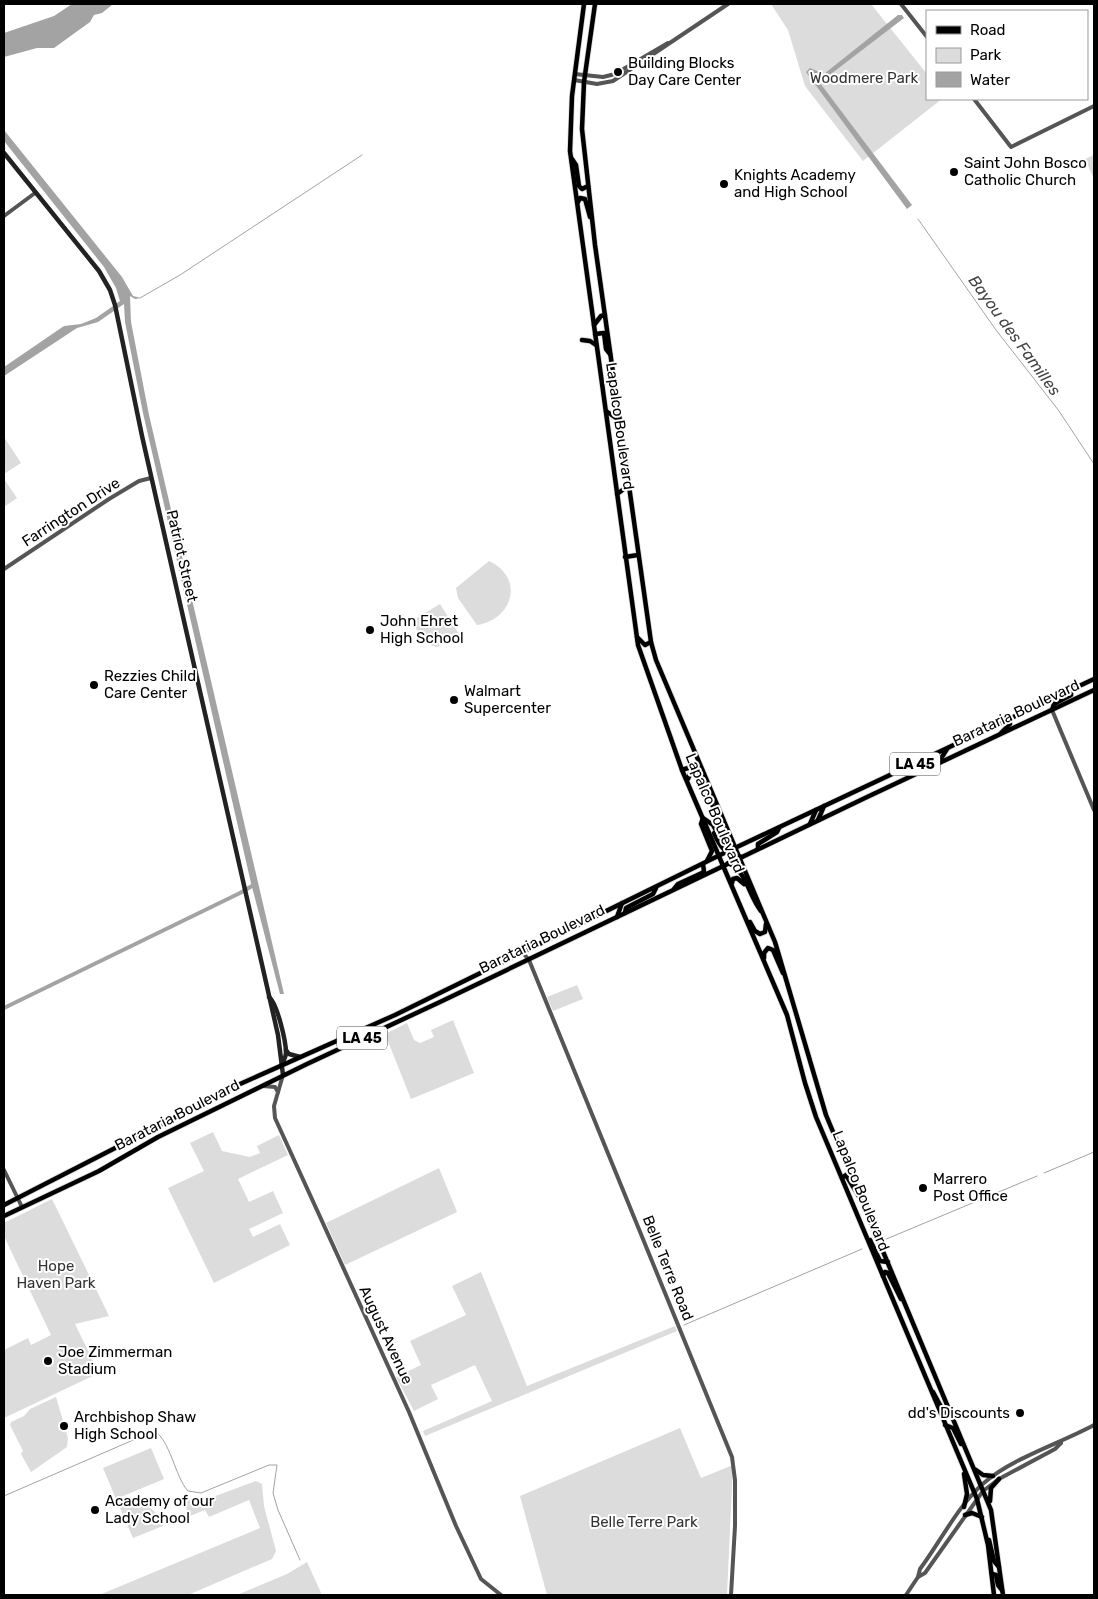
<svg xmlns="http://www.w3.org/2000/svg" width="1098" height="1599" viewBox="0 0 1098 1599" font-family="Rubik,sans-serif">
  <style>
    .green { fill: #dcdcdc }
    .water { fill: #a3a3a3 }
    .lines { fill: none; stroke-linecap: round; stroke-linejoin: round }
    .stream { stroke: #a3a3a3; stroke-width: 1 }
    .canal { stroke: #a3a3a3; stroke-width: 4 }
    .primary-casing { stroke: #dbdbdb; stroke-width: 6 }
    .tertiary { stroke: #555; stroke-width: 4 }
    .secondary { stroke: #222; stroke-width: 4.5 }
    .primary { stroke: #000; stroke-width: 4.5 }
    .poi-dot { fill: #000; stroke: #fff; stroke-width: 2 }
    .labels { text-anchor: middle; stroke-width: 4; stroke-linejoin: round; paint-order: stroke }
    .shield { fill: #fff; stroke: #4c4c4c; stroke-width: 1 }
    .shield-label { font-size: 14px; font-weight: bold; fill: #000 }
    .poi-label { font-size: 15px; fill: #000; stroke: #fff; text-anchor: start }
    .park-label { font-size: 15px; fill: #333; stroke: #fff }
    .street-label { font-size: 15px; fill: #000; stroke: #fff }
    .water-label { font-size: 16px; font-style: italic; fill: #444; stroke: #fff }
  </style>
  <rect width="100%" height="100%" fill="#fff"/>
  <g class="green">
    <path d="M771,4h100l56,70v25h13l-2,3 -75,59 -58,-75 -17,-56z"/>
    <path d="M1094,155v24l-9,-20z"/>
    <path d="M4,437l17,26 -17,11z"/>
    <path d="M4,479l13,19 -13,9z"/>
    <path d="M489,561c36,17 24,58 -12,64l-19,-27 -2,-10z"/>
    <path d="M440,604l19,30 -22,13 -13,-4 -12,-22z"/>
    <path d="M577,985l6,14 -30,12 -6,-14z"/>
    <path d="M453,1020l21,53 -63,26 -26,-65 22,-11 7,17 6,3 14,-6 -3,-7z"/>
    <path d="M213,1132l9,19 28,6 10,-4 -3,-7 22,-11 9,20 -50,24 11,23 24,-11 10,22 -34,16 4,8 27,-13 10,21 -76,38 -46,-95 36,-17 -14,-28z"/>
    <path d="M439,1168l18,44 -112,53 -19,-42z"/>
    <path d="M52,1199l57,117 -34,8 24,49 -95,45v-68l24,-12 3,7 20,-10 -47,-99v-13z"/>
    <path d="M481,1272l46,114 148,-60 2,5 -252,105 -2,-5 69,-30 -17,-36 -44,20 7,14 -24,12 -18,-34 25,-12 -11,-24 56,-26 -14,-29z"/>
    <path d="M56,1397l12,41 -1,9 -36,25 -10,-18 2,-3 -13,-26 1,-3 13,-6 6,-7z"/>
    <path d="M680,1428l21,50 32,-13 -6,130h-180l-27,-99z"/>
    <path d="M151,1448l13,31 -48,20 -13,-31z"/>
    <path d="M256,1481l6,3 2,22 12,45 -4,8 -84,36h-89l161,-67 -11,-28 -40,17 -4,-7 -15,6 -9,-18 21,3z"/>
    <path d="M127,1503c17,-1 30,5 36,23l-30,12 -14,-32z"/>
    <path d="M307,1562l15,33h-85l50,-21z"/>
  </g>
  <g class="water">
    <path d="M72,4h41l-11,9 -8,2 -4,7 -36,26h-17l-33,9v-24l50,-17z"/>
    <path d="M898,15h4l2,3 -77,59 -10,2 95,126 -5,4 -101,-137 4,-4 14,6z"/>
    <path d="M4,130l118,147 11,19 8,2 -6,1 -5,-3 1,26 18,93 135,579h-4l-29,-111 -108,-470 -18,-91 -1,-18 -26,18 -21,6 -73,48v-9l60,-41 17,-2 15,-6 24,-17 -4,-13 -12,-21 -100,-126z"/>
  </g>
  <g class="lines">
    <g class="stream">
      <path d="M918,219l78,111 63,81 35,53"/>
      <path d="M140,298l40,-23 182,-120"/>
      <path d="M1044,1173l50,-21"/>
      <path d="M884,1240l153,-64"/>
      <path d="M684,1325l178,-76"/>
      <path d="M4,1496l150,-65c16,8 21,46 34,60l13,2 68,-28h8l-4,28 5,17 22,50"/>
    </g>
    <path class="canal" d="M4,1008l236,-115 12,-7 3,-5"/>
    <g class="primary-casing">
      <g id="primary">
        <path d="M584,4l-12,92 -2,55 68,494 44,125 105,245 18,68 11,34 161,382 11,46 6,50"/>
        <path d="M595,4l-11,78 -2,47 13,116 56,397 5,18 119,282 51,173 165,395 12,85"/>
        <path d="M572,159l4,6 3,21 3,3 6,-3"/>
        <path d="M578,202l2,-4 5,1 5,18"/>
        <path d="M594,325l7,-9 4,-1"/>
        <path d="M595,334l9,-1 2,16 4,5"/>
        <path d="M582,340l8,1 6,4"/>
        <path d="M606,411l13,9"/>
        <path d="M617,494l11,-8"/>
        <path d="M625,557l13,-2"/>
        <path d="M637,637l8,8 6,-3"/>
        <path d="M1052,710l2,-6 17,-9v-5"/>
        <path d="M1001,733l9,-9 -1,-5"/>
        <path d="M937,765l10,-16"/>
        <path d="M682,770l9,-3 7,3 16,39 6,6"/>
        <path d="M922,771l9,-9 2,-6"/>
        <path d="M688,779l2,-5h5l6,11"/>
        <path d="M818,820l6,-14"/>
        <path d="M810,824l6,-14"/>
        <path d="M714,833c6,14 12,22 28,24"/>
        <path d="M758,849v-5l19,-12 2,-4"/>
        <path d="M707,861l5,-10 -11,-27 2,-6 10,7 7,13 3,1 3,-5 -1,-7"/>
        <path d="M728,863c18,7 21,33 33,48"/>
        <path d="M732,883l1,-4 4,-1 7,6"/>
        <path d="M674,889l4,-5 26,-12 -1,-8"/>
        <path d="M625,913l1,-5 27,-14 3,-6"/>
        <path d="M617,917l5,-14"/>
        <path d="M750,922l5,9 5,3 5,-2 1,-8"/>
        <path d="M764,958v-5l4,-5 5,2 10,23"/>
        <path d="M842,1178l4,-3 14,23"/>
        <path d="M4,1205l236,-121 155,-69 325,-160 374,-176"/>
        <path d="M4,1216l95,-45 59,-34 149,-73 133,-62 425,-204 229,-108"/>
        <path d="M870,1240l10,21 8,1"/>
        <path d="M883,1276l2,-4 3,1 13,26"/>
        <path d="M933,1392l13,24 5,-1"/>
        <path d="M945,1425l8,3 8,16"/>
        <path d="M976,1470l7,5 10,1"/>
        <path d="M990,1501l1,-13 8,-9"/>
        <path d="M964,1507l3,-13 -3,-20"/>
        <path d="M965,1515l7,-2 10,4"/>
        <path d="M989,1540l5,21 5,6"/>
        <path d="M992,1574l4,1 2,10 4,5"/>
      </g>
    </g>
    <g class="tertiary">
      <path d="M901,4l26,33"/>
      <path d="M575,74l28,3 12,-3 53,-31"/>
      <path d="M574,80l23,4 16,-3 115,-77"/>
      <path d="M974,99l37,48 83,-41"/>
      <path d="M4,216l31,-23"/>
      <path d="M4,569l105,-70 30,-18 12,-3"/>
      <path d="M1052,710l42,100"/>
      <path d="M523,953l6,7 203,497 3,23v46l-4,69"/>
      <path d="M283,1075l-9,31 1,12 134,294 47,114 25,53 20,16"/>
      <path d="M263,1086l12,1 3,5"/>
      <path d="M4,1170l18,37"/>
      <path d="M918,1577l7,-4 58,-82 16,-12 56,-30 6,-6"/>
      <path d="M906,1595l12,-18 2,-8c21,-28 38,-64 65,-87 28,-24 76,-39 109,-57"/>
    </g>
    <g class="secondary">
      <path d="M4,153l95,118 11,19 5,15 27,131 136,599 5,40"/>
      <path d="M269,997c8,6 17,44 17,56 0,4 -3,8 -4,11"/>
      <path d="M286,1050l3,4 11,3"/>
    </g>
    <use href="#primary" class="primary"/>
  </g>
  <g class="poi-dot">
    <circle cx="618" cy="72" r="5"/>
    <circle cx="954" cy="172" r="5"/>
    <circle cx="724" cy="184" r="5"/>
    <circle cx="370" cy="630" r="5"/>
    <circle cx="94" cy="685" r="5"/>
    <circle cx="454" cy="700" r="5"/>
    <circle cx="923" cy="1188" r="5"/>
    <circle cx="48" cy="1361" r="5"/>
    <circle cx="1020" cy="1413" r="5"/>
    <circle cx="64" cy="1426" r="5"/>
    <circle cx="95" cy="1510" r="5"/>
  </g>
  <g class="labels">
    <g class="shield">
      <rect x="890" y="752.5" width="50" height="23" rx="4"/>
      <rect x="337" y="1026.5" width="50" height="23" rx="4"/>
    </g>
    <g class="shield-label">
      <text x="915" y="769">LA 45</text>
      <text x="362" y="1043">LA 45</text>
    </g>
    <g class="poi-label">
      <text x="628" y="68">Building Blocks<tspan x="628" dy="17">Day Care Center</tspan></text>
      <text x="964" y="168">Saint John Bosco<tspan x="964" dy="17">Catholic Church</tspan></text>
      <text x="734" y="180">Knights Academy<tspan x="734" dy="17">and High School</tspan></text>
      <text x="380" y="626">John Ehret<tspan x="380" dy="17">High School</tspan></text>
      <text x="104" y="681">Rezzies Child<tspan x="104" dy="17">Care Center</tspan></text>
      <text x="464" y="696">Walmart<tspan x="464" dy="17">Supercenter</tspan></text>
      <text x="933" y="1184">Marrero<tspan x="933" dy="17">Post Office</tspan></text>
      <text x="58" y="1357">Joe Zimmerman<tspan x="58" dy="17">Stadium</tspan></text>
      <text x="1010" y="1418" text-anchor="end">dd's Discounts</text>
      <text x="74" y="1422">Archbishop Shaw<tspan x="74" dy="17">High School</tspan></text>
      <text x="105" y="1506">Academy of our<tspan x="105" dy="17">Lady School</tspan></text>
    </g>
    <g class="park-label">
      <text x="864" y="83">Woodmere Park</text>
      <text x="56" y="1271">Hope<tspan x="56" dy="17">Haven Park</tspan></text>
      <text x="644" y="1527">Belle Terre Park</text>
    </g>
    <g class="street-label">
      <text transform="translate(620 426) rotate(82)" y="5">Lapalco Boulevard</text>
      <text transform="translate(71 512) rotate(-33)" y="5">Farrington Drive</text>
      <text transform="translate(182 556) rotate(77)" y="5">Patriot Street</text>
      <text transform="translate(1016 713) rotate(-25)" y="5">Barataria Boulevard</text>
      <text transform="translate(715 813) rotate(67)" y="5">Lapalco Boulevard</text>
      <text transform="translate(542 939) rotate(-26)" y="5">Barataria Boulevard</text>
      <text transform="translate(177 1115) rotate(-27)" y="5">Barataria Boulevard</text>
      <text transform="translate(861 1191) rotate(68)" y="5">Lapalco Boulevard</text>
      <text transform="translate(668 1268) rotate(68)" y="5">Belle Terre Road</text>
      <text transform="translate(386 1335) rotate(65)" y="5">August Avenue</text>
    </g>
    <g class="water-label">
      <text transform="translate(1015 335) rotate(54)" y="6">Bayou des Familles</text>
    </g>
  </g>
  <rect width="1098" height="1599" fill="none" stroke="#000000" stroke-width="10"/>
  <rect x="926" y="10" width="162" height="90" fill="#ffffff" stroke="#999999"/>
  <rect x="936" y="26" width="25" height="8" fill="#000000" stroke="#999999"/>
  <text x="970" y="35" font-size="15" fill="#000000">Road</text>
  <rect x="936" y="48" width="25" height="15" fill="#dcdcdc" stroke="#999999"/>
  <text x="970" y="60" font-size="15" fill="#000000">Park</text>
  <rect x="936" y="72" width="25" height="15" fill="#a3a3a3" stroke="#999999"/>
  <text x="970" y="85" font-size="15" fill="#000000">Water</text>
</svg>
